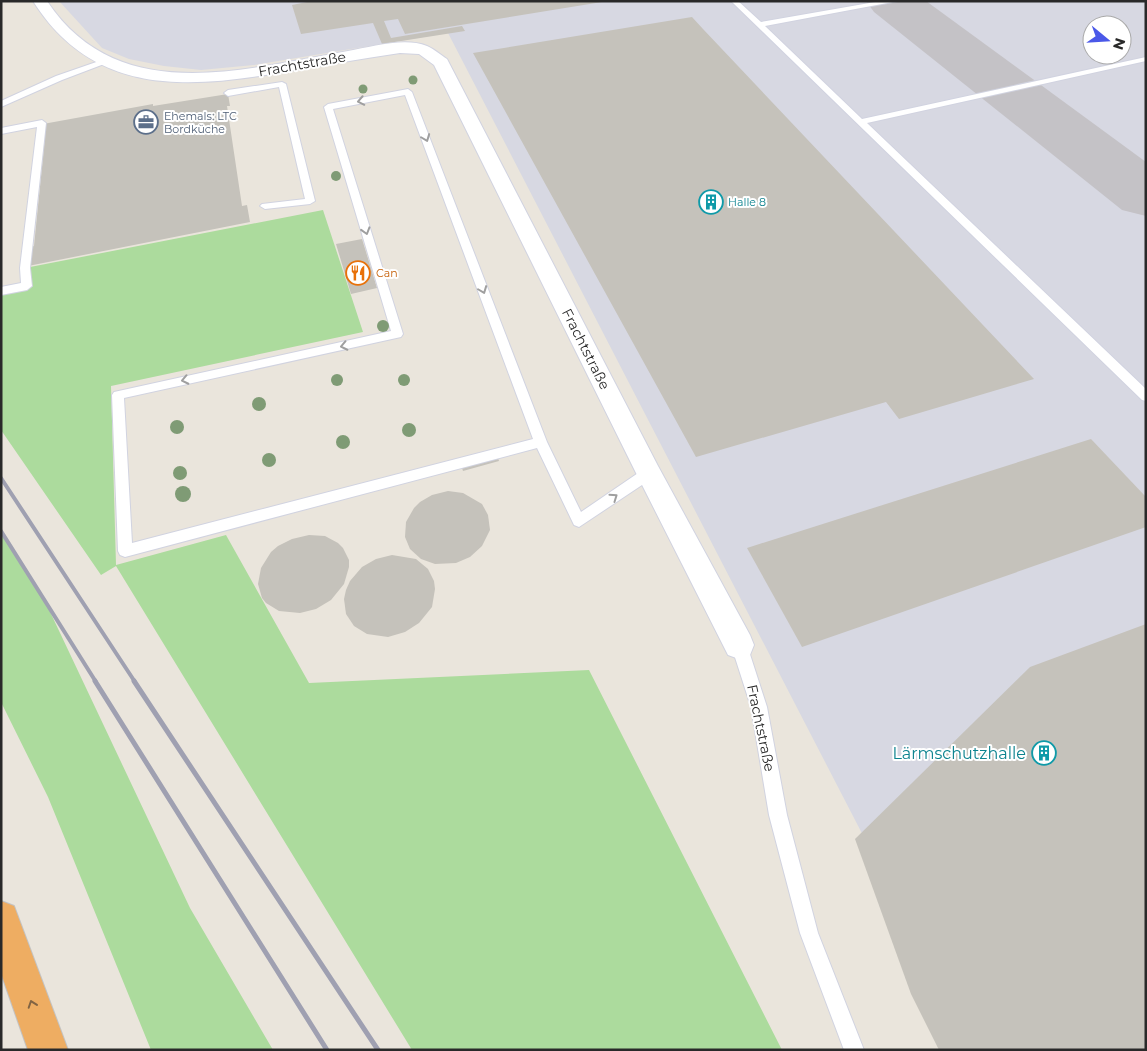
<svg xmlns="http://www.w3.org/2000/svg" width="1147" height="1051" viewBox="0 0 1147 1051" font-family="Montserrat,sans-serif">
  <style>
    .airport { fill: #d7d8e2; fill-rule: evenodd }
    .green { fill: #acdb9d }
    .lines { fill: none; stroke-linecap: round; stroke-linejoin: round }
    .taxiway { fill: #c4c2c6; fill-rule: evenodd }
    .building { fill: #c5c2bb }
    .lane-casing { stroke: #d1d3e0; stroke-width: 2 }
    .street-casing { stroke: #d1d3e0; stroke-width: 2 }
    .highway-casing { stroke: #c3c3c3; stroke-width: 2 }
    .lane { fill: #fff; fill-rule: evenodd }
    .street { fill: #fff; fill-rule: evenodd }
    .highway { fill: #eead62; fill-rule: evenodd }
    .rail-far1 { stroke: #9fa0b1; stroke-width: 4 }
    .rail { stroke: #9fa0b1; stroke-width: 5 }
    .tree { fill: #7f9b75 }
    .oneway { stroke: #9f9f9f }
    .oneway2 { stroke: #826443 }
    .labels { text-anchor: middle; stroke-width: 4; stroke-linejoin: round; paint-order: stroke }
    .far-service-label { font-size: 11px; fill: #4e5e75; stroke: #fff; text-anchor: start }
    .far-culture-label { font-size: 11px; fill: #0d838f; stroke: #fff; text-anchor: start }
    .far-food-label { font-size: 11px; fill: #c56008; stroke: #fff; text-anchor: start }
    .street-label { font-size: 14px; fill: #292929; stroke: #fff }
    .near-culture-label { font-size: 16px; fill: #0d838f; stroke: #fff; text-anchor: end }
  </style>
  <rect width="100%" height="100%" fill="#eae5dc"/>
  <path class="airport" d="M59,1h1087v1049h-172l-526,-1017 -194,32 -53,5 -37,-4 -35,-7 -27,-11zM1092,25h30v30h-30z"/>
  <g class="green">
    <path d="M323,210l40,122 -252,54 5,179 110,-30 83,148 280,-13 193,380h-370l-296,-484 -15,9 -100,-145v-139l26,-5 -2,-18z"/>
    <path d="M1,531l43,68 146,309 83,142h-122l-103,-253 -47,-95z"/>
  </g>
  <g class="lines">
    <path class="taxiway" d="M866,1h60l220,161v54l-24,-6 -248,-198z"/>
  </g>
  <g class="building">
    <path d="M312,1h290v1l-197,32 -7,-15 -14,2 7,17 71,-12 3,5 -83,13 -9,-21 -72,11 -9,-29z"/>
    <path d="M692,17l11,12 331,350 -135,40 -13,-17 -190,55 -223,-404z"/>
    <path d="M228,94l2,12h-3l15,100 5,-1 3,17 -222,44 2,-19 4,-1 11,-109h-3l1,-13 110,-20v2z"/>
    <path d="M362,239l15,49 -26,6 -15,-50z"/>
    <path d="M1091,439l55,58v30l-344,120 -55,-99z"/>
    <path d="M497,455l2,6 -36,10 -2,-6z"/>
    <path d="M448,491l15,2 19,11 6,11 2,15 -8,16 -12,11 -14,6 -21,1 -14,-5 -11,-10 -5,-12 1,-15 8,-14 6,-6 12,-7z"/>
    <path d="M309,535l16,1 13,7 5,5 6,12v7l-5,17 -13,16 -15,9 -16,4 -21,-2 -13,-8 -4,-5 -4,-14 3,-16 10,-16 7,-6 14,-7z"/>
    <path d="M392,555l24,4 12,10 6,12 1,8 -3,18 -13,16 -14,9 -17,5 -21,-3 -13,-8 -8,-12 -2,-15 2,-9 4,-9 12,-14 14,-8z"/>
    <path d="M1146,624v426h-207l-28,-56 -56,-155 175,-172z"/>
  </g>
  <g class="lines">
    <g class="lane-casing">
      <g id="lane">
        <path d="M731,1h7l23,21 120,-21h17l-133,25 97,93 284,-62v4l-279,62 279,266v12l-4,-1z"/>
        <path d="M105,59l7,2 -50,19 -61,27v-6l55,-25z"/>
        <path d="M282,82l4,2 29,117 -5,3 -45,5 -5,-3 2,-2 43,-5 -26,-112 -51,9 -4,-3 4,-3z"/>
        <path d="M408,89l4,3 135,350 34,70 63,-43 5,-1 5,1 2,4 -2,4 -75,50 -5,-2 -37,-77 -412,109 -5,-2 -2,-4 -6,-156 2,-3 277,-61 -67,-224 4,-3zM405,95l128,344 -401,104 -8,-145 277,-61 2,-3 -70,-225z"/>
        <path d="M42,120l4,3 -16,145 2,18 -5,4 -26,5v-8l20,-4 -1,-15 17,-141 -36,7v-6z"/>
        <path d="M739,638l5,2 3,5 20,62 20,108 31,118 46,117h-20l-44,-117 -31,-118 -18,-108 -20,-62 3,-5z"/>
      </g>
    </g>
    <g class="street-casing">
      <path id="street" d="M33,1h14c71,107 197,68 301,50 24,-4 56,-14 79,-5 7,3 14,9 20,13l211,407 92,169 4,10 -4,10 -11,4 -11,-4 -92,-182 -202,-408 -15,-11 -19,-1c-39,6 -78,12 -116,19 -98,17 -191,24 -251,-71z"/>
    </g>
    <g class="highway-casing">
      <path id="highway" d="M1,901l13,5 54,144h-40l-27,-77z"/>
    </g>
    <use href="#lane" class="lane"/>
    <use href="#street" class="street"/>
    <use href="#highway" class="highway"/>
    <g class="rail-far1">
      <path d="M1,478l134,204"/>
      <path d="M1,531l95,151"/>
    </g>
    <g class="rail">
      <path d="M95,681l232,369"/>
      <path d="M134,681l244,369"/>
    </g>
  </g>
  <g class="tree">
    <circle cx="413" cy="80" r="4.5"/>
    <circle cx="363" cy="89" r="4.5"/>
    <circle cx="336" cy="176" r="5"/>
    <circle cx="383" cy="326" r="6"/>
    <circle cx="337" cy="380" r="6"/>
    <circle cx="404" cy="380" r="6"/>
    <circle cx="259" cy="404" r="7"/>
    <circle cx="177" cy="427" r="7"/>
    <circle cx="409" cy="430" r="7"/>
    <circle cx="343" cy="442" r="7"/>
    <circle cx="269" cy="460" r="7"/>
    <circle cx="180" cy="473" r="7"/>
    <circle cx="183" cy="494" r="8"/>
  </g>
  <defs><path id="oneway-chevron" d="M-2-3.5L2.5 0L-2 3.5" fill="none" stroke-width="1.6" stroke-linecap="round" stroke-linejoin="round" transform="scale(1.25)"/></defs>
  <g class="oneway">
    <use href="#oneway-chevron" transform="translate(361 101) rotate(169)"/>
    <use href="#oneway-chevron" transform="translate(426 138) rotate(69)"/>
    <use href="#oneway-chevron" transform="translate(366 231) rotate(73)"/>
    <use href="#oneway-chevron" transform="translate(483 290) rotate(69)"/>
    <use href="#oneway-chevron" transform="translate(344 346) rotate(168)"/>
    <use href="#oneway-chevron" transform="translate(185 380) rotate(168)"/>
    <use href="#oneway-chevron" transform="translate(614 497) rotate(-35)"/>
  </g>
  <use class="oneway2" href="#oneway-chevron" transform="translate(32 1004) rotate(-109)"/>
  <defs>
    <g id="office-ring" transform="scale(1.25)"><circle r="9.5" fill="#fff" stroke="#5c6f8a" stroke-width="1.5"/><path d="M-6-3h4V-5.5h4V-3h4V5H-6ZM-1-4.5V-3h2v-1.5ZM-6 0V1H6V0Z" fill="#5c6f8a"/></g>
    <g id="building-ring" transform="scale(1.25)"><circle r="9.5" fill="#fff" stroke="#0f9aa8" stroke-width="1.5"/><path d="M-4-6H4V6H1V3H-1V6H-4ZM-2.5-4.3h1.7v1.8h-1.7ZM.8-4.3h1.7v1.8H.8ZM-2.5-1h1.7V.8h-1.7ZM.8-1h1.7V.8H.8Z" fill="#0f9aa8"/></g>
    <g id="restaurant-ring" transform="scale(1.25)"><circle r="9.5" fill="#fff" stroke="#e8710a" stroke-width="1.5"/><path d="M-5-6h1v4h1v-4h1v4h1v-4h1v5L-1.5 .5V6h-2V.5L-5-1ZM5-6V6H3V1.5H1.5Q1.5-4 5-6Z" fill="#e8710a"/></g>
  </defs>
  <g fill-rule="evenodd">
    <use href="#office-ring" x="146" y="122"/>
    <use href="#building-ring" x="711" y="202"/>
    <use href="#restaurant-ring" x="358" y="273"/>
    <use href="#building-ring" x="1044" y="753"/>
  </g>
  <g class="labels">
    <g class="far-service-label">
      <text x="164" y="120">Ehemals: LTC<tspan x="164" dy="13">Bordküche</tspan></text>
    </g>
    <g class="far-culture-label">
      <text x="728" y="206">Halle 8</text>
    </g>
    <g class="far-food-label">
      <text x="376" y="277">Can</text>
    </g>
    <g class="street-label">
      <text transform="translate(302 64) rotate(-10)" y="5">Frachtstraße</text>
      <text transform="translate(586 349) rotate(63)" y="5">Frachtstraße</text>
      <text transform="translate(761 728) rotate(78)" y="5">Frachtstraße</text>
    </g>
    <g class="near-culture-label">
      <text x="1026" y="759">Lärmschutzhalle</text>
    </g>
  </g>
  <rect width="1147" height="1051" fill="none" stroke="#292929" stroke-width="5"/>
  <g transform="translate(1107 40) rotate(108)"><circle r="24" fill="#ffffff" stroke="#a9a9a9"/>
  <path d="M0-4L9 19L0 12L-9 19Z" fill="#4a58e8"/>
  <text y="-8" font-size="14" font-weight="bold" text-anchor="middle" fill="#292929">N</text>
  </g>
</svg>
